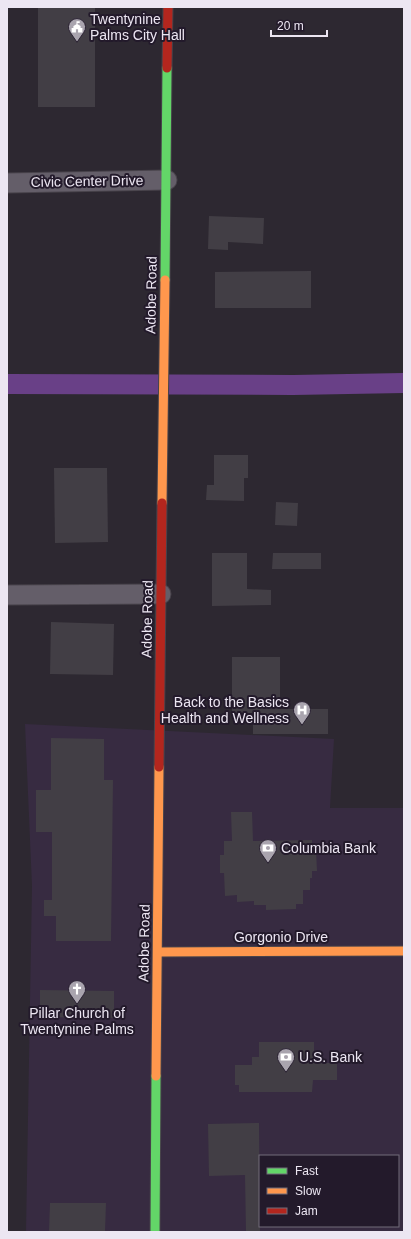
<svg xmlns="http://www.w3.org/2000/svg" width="411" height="1239" viewBox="0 0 411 1239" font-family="Helvetica,sans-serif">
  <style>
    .built { fill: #372b41; fill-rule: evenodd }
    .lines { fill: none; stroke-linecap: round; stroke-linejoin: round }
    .canal { stroke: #694087; stroke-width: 20 }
    .building { fill: #423e45 }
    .street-casing { stroke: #48434b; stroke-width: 21 }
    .fast-casing { stroke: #48434b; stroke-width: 11 }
    .slow-casing { stroke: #48434b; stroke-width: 11 }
    .jam-casing { stroke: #48434b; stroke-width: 11 }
    .street { stroke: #645e69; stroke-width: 19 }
    .fast { stroke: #63d668; stroke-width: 9 }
    .slow { stroke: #ff974d; stroke-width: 9 }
    .jam { stroke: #b3261e; stroke-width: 9 }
    .labels { text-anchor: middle; stroke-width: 4; stroke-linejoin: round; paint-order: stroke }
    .poi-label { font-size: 14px; fill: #ece6f2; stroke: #231a2b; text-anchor: start }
    .street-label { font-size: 14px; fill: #ece6f2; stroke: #231a2b }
  </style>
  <rect width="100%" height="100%" fill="#2d2831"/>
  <path class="built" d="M25,724l309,15 -4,69h74v424h-378l6,-346zM260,1156h138v70h-138z"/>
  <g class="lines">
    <path class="canal" d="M7,384l286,1 111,-2"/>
  </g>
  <g class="building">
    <rect x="38" y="7" width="57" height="100"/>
    <path d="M209,216l55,2 -1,26 -35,-2v8l-20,-1z"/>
    <path d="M311,271v37h-96v-36z"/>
    <path d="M214,455h34v23h-4v23l-38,-1 1,-15h7z"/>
    <path d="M54,468h53l1,74 -53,1z"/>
    <path d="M276,502l22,1 -1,23 -22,-1z"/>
    <path d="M212,553h35v36l24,1v15l-59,1z"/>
    <path d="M273,553h48v16h-49z"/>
    <path d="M51,622l63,2 -1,51 -63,-1z"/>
    <path d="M232,657h48v52h48v25h-75v-21h-21z"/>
    <path d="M51,738l53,1v41h9l-2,161h-55v-25h-12v-16h8v-68h-16v-42h15z"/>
    <path d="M231,812h21l1,29 59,-1v10h4l1,21h-5v7h-2v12h-7v14h-7v5l-30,1v-5h-12v-4l-17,1v-7l-12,1 -1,-23h-4v-18h4v-14h8z"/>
    <path d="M40,990l74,1v27l-74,-1z"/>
    <path d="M259,1042h55v21h23v17h-24l-1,12h-73v-7h-4v-20h17v-8h7z"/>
    <path d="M259,1123l1,109h-14l-1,-57 -36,1 -1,-52z"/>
    <path d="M50,1203h56l-1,29h-56z"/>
  </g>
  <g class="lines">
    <g class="street-casing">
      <g id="street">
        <path d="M7,183l160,-3"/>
        <path d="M7,595l154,-1"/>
      </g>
    </g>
    <g class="fast-casing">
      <g id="fast">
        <path d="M165,280l2,-212"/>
        <path d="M155,1232l1,-156"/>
      </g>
    </g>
    <g class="slow-casing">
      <g id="slow">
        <path d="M162,503l3,-223"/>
        <path d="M158,952l246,-1"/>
        <path d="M156,1076l3,-309"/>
      </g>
    </g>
    <g class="jam-casing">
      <g id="jam">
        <path d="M167,68l1,-61"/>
        <path d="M159,767l3,-264"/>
      </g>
    </g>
    <use href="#street" class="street"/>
    <use href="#fast" class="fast"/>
    <use href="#slow" class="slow"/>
    <use href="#jam" class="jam"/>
  </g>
  <defs>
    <g id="civic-pin" transform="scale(0.9)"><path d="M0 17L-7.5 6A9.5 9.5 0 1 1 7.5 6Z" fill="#a9a4ae" stroke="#231a2b"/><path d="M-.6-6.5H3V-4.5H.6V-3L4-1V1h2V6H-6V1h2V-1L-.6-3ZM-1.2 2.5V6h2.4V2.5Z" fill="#fff"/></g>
    <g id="hospital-pin" transform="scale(0.9)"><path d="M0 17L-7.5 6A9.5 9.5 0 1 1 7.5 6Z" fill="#a9a4ae" stroke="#231a2b"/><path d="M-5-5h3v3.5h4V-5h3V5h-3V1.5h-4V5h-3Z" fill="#fff"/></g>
    <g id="bank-pin" transform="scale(0.9)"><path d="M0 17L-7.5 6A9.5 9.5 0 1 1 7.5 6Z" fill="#a9a4ae" stroke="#231a2b"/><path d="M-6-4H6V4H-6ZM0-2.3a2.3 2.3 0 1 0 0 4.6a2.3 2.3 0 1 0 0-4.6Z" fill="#fff"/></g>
    <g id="church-pin" transform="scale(0.9)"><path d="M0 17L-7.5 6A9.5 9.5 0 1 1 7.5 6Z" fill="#a9a4ae" stroke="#231a2b"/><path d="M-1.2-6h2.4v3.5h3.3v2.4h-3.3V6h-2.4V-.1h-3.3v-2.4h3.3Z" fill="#fff"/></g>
  </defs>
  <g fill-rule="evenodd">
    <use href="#civic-pin" x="77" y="27"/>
    <use href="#hospital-pin" x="302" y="710"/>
    <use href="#bank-pin" x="268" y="848"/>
    <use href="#church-pin" x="77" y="989"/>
    <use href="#bank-pin" x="286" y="1057"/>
  </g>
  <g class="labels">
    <g class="poi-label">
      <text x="90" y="24">Twentynine<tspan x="90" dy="16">Palms City Hall</tspan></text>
      <text x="289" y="707" text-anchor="end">Back to the Basics<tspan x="289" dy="16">Health and Wellness</tspan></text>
      <text x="281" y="853">Columbia Bank</text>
      <text x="77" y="1018" text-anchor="middle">Pillar Church of<tspan x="77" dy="16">Twentynine Palms</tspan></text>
      <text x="299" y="1062">U.S. Bank</text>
    </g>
    <g class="street-label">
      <text transform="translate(87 181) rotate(-1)" y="5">Civic Center Drive</text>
      <text transform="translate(151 295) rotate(-89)" y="5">Adobe Road</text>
      <text transform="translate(147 619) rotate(-89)" y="5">Adobe Road</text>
      <text x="281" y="942">Gorgonio Drive</text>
      <text transform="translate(144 943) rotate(-89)" y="5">Adobe Road</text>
    </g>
  </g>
  <rect width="411" height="1239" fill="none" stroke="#ece6f2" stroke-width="16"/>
  <rect x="259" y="1155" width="140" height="72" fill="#231a2b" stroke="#736c7b"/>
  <rect x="267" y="1168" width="20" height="6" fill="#63d668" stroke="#736c7b"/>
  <text x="295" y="1175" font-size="12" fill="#ece6f2">Fast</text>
  <rect x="267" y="1188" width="20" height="6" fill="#ff974d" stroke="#736c7b"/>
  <text x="295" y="1195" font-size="12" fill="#ece6f2">Slow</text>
  <rect x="267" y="1208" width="20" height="6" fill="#b3261e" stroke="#736c7b"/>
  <text x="295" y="1215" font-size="12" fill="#ece6f2">Jam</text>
  <path d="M271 30v6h56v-6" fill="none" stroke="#ece6f2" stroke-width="2"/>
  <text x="277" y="30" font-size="12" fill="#ece6f2" stroke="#231a2b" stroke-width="3" paint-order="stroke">20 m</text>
</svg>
